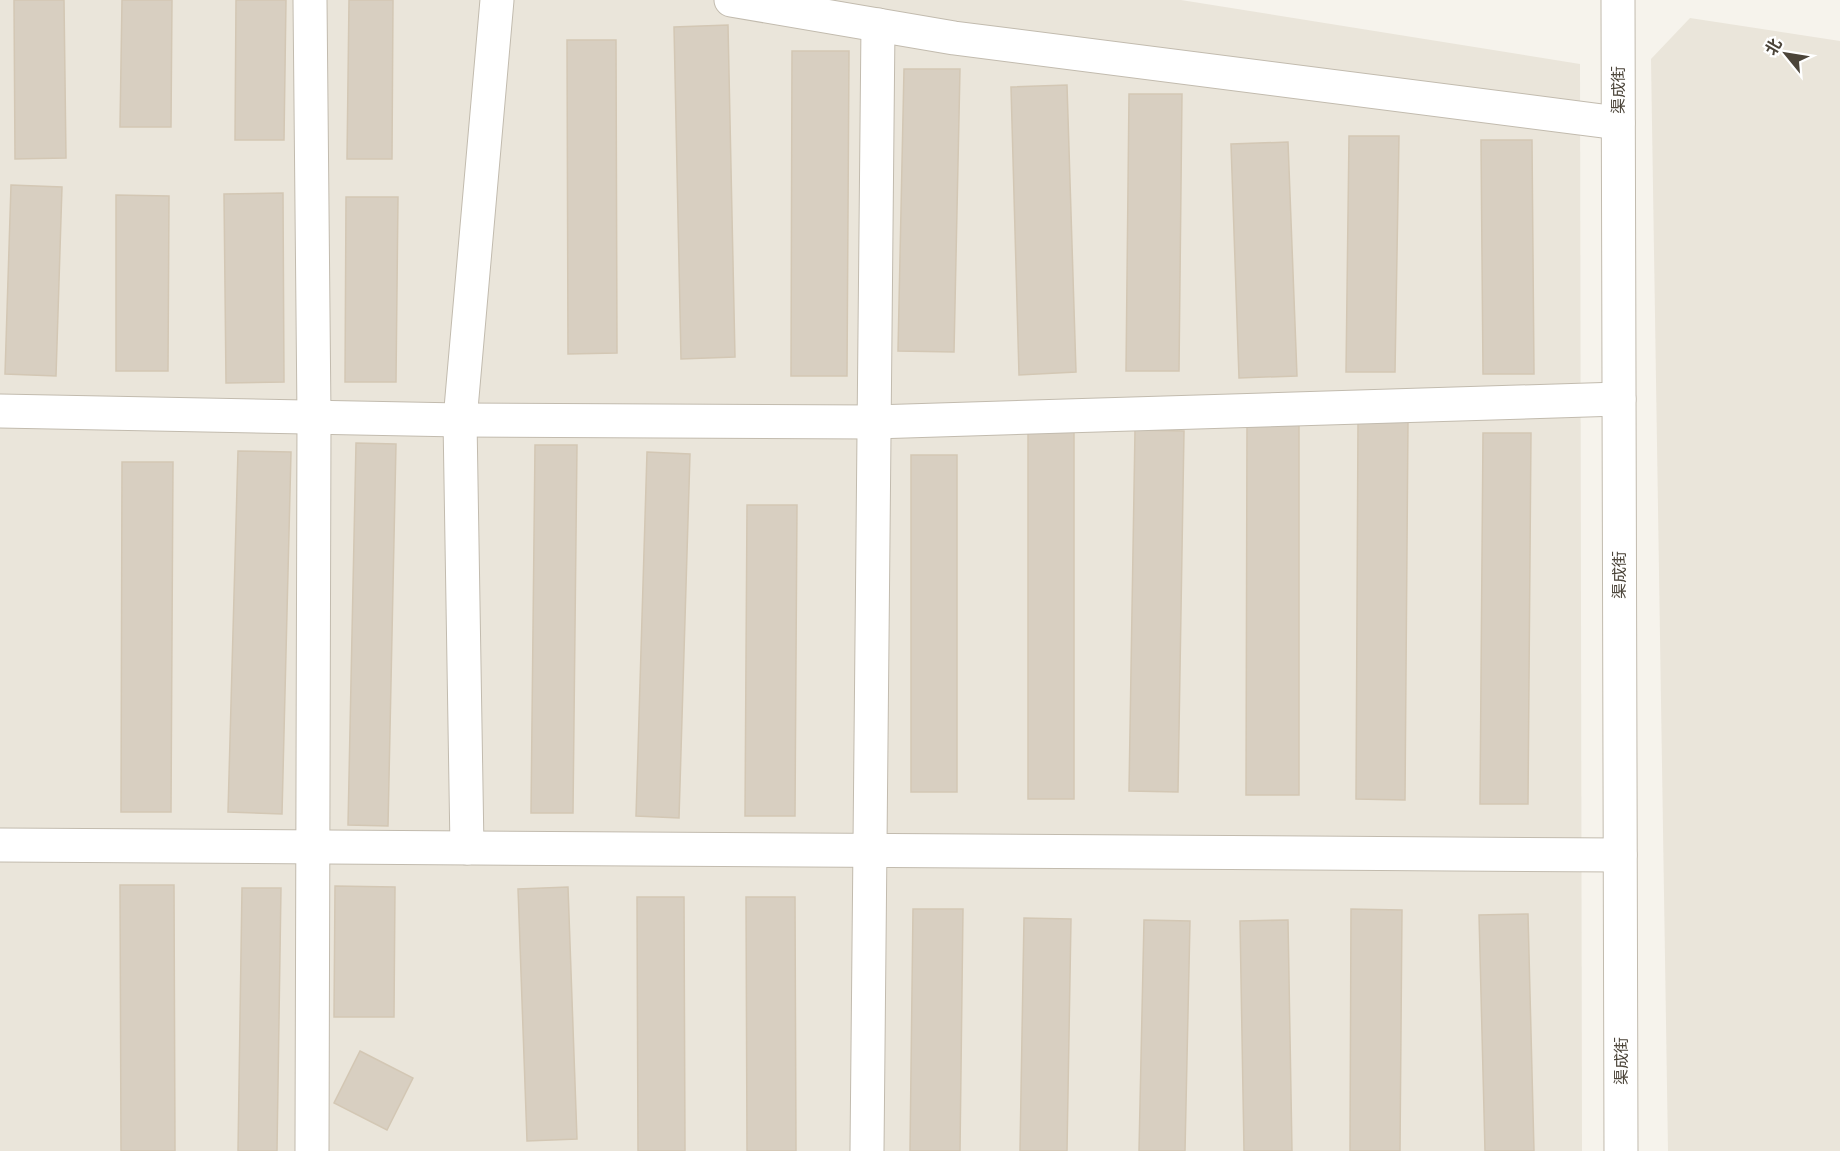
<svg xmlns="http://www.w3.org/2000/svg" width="1840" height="1151" viewBox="0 0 1840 1151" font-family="'IBM Plex Sans','Noto Sans SC',sans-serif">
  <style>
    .residential { fill: #eae5da }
    .building { fill: #d8cfc1; stroke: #d3c7b4; stroke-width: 1.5 }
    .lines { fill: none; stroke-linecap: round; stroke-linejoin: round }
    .minor-casing { stroke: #c2bbae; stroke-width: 35 }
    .minor { stroke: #fff; stroke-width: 33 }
    .labels { text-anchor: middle; stroke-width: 5; stroke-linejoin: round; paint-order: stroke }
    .street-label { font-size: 16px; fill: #4b4439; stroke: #fff }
  </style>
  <rect width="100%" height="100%" fill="#f6f3ec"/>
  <g class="residential">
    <path d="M0,0h1181l399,64 2,1087h-1582z"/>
    <path d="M1690,18l150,23v1110h-172l-17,-1092z"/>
  </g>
  <g class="building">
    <path d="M14,0h50l2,158 -51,1z"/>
    <path d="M122,0h50l-1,127h-51z"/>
    <path d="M236,0h50l-2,140h-49z"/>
    <path d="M349,0h44l-1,159h-45z"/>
    <path d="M728,25l7,332 -54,2 -7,-332z"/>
    <path d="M567,40h49l1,313 -49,1z"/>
    <path d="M792,51h57l-2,325h-56z"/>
    <path d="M904,69h56l-6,283 -56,-1z"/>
    <path d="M1067,85l9,287 -57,3 -8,-288z"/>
    <path d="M1129,94h53l-3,277h-53z"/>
    <path d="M1349,136h50l-4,236h-49z"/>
    <path d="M1481,140h51l2,234h-51z"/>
    <path d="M1288,142l9,234 -58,2 -8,-234z"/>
    <path d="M11,185l51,2 -6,189 -51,-2z"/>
    <path d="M283,193l1,189 -58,1 -2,-189z"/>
    <path d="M116,195l53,1 -1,175h-52z"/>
    <path d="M346,197h52l-2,185h-51z"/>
    <path d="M1358,421h50l-3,379 -49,-1z"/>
    <path d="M1247,423h52v372h-53z"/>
    <path d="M1074,430v369h-46v-368z"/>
    <path d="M1135,430l49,1 -6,361 -49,-1z"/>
    <path d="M1483,433h48l-3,371h-48z"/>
    <path d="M356,443l40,1 -8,382 -40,-1z"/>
    <path d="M535,445h42l-4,368h-42z"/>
    <path d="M238,451l53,1 -9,362 -54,-2z"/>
    <path d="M647,452l43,2 -11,364 -43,-2z"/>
    <rect x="911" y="455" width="46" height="337"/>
    <path d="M122,462h51l-2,350h-50z"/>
    <path d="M747,505h50l-2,311h-50z"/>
    <path d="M120,885h54l1,266h-54z"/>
    <path d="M335,886l60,1 -1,130h-60z"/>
    <path d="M568,887l9,252 -50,2 -9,-252z"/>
    <path d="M242,888h39l-4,263h-39z"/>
    <path d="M637,897h47l1,254h-47z"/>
    <path d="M746,897h49l1,254h-49z"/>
    <path d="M913,909h50l-3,242h-50z"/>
    <path d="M1351,909l51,1 -2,241h-50z"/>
    <path d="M1528,914l6,237h-49l-6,-236z"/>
    <path d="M1024,918l47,1 -4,232h-47z"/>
    <path d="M1144,920l46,1 -5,230h-46z"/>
    <path d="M1288,920l4,231h-48l-4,-230z"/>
    <path d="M360,1051l53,27 -26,52 -53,-27z"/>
  </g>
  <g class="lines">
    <g class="minor-casing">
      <g id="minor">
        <path d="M310,0l4,417 -2,734"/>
        <path d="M731,0l223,38 664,85"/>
        <path d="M1618,0l3,1151"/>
        <path d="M0,411l460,9 414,2 745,-23"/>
        <path d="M0,845l1620,10"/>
        <path d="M467,848l-7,-428 37,-420"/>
        <path d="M867,1151l11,-1126"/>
      </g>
    </g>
    <use href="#minor" class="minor"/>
  </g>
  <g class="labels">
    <g class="street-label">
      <text transform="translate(1618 90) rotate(-90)" y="6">渠成街</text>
      <text transform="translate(1619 575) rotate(-90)" y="6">渠成街</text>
      <text transform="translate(1621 1061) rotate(-90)" y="6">渠成街</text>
    </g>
  </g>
  <g transform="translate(1786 54) rotate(300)" stroke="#ffffff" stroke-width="4.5" paint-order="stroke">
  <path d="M0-4.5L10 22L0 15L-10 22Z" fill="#4b4439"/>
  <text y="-9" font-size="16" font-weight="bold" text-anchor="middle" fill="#4b4439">北</text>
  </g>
</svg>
